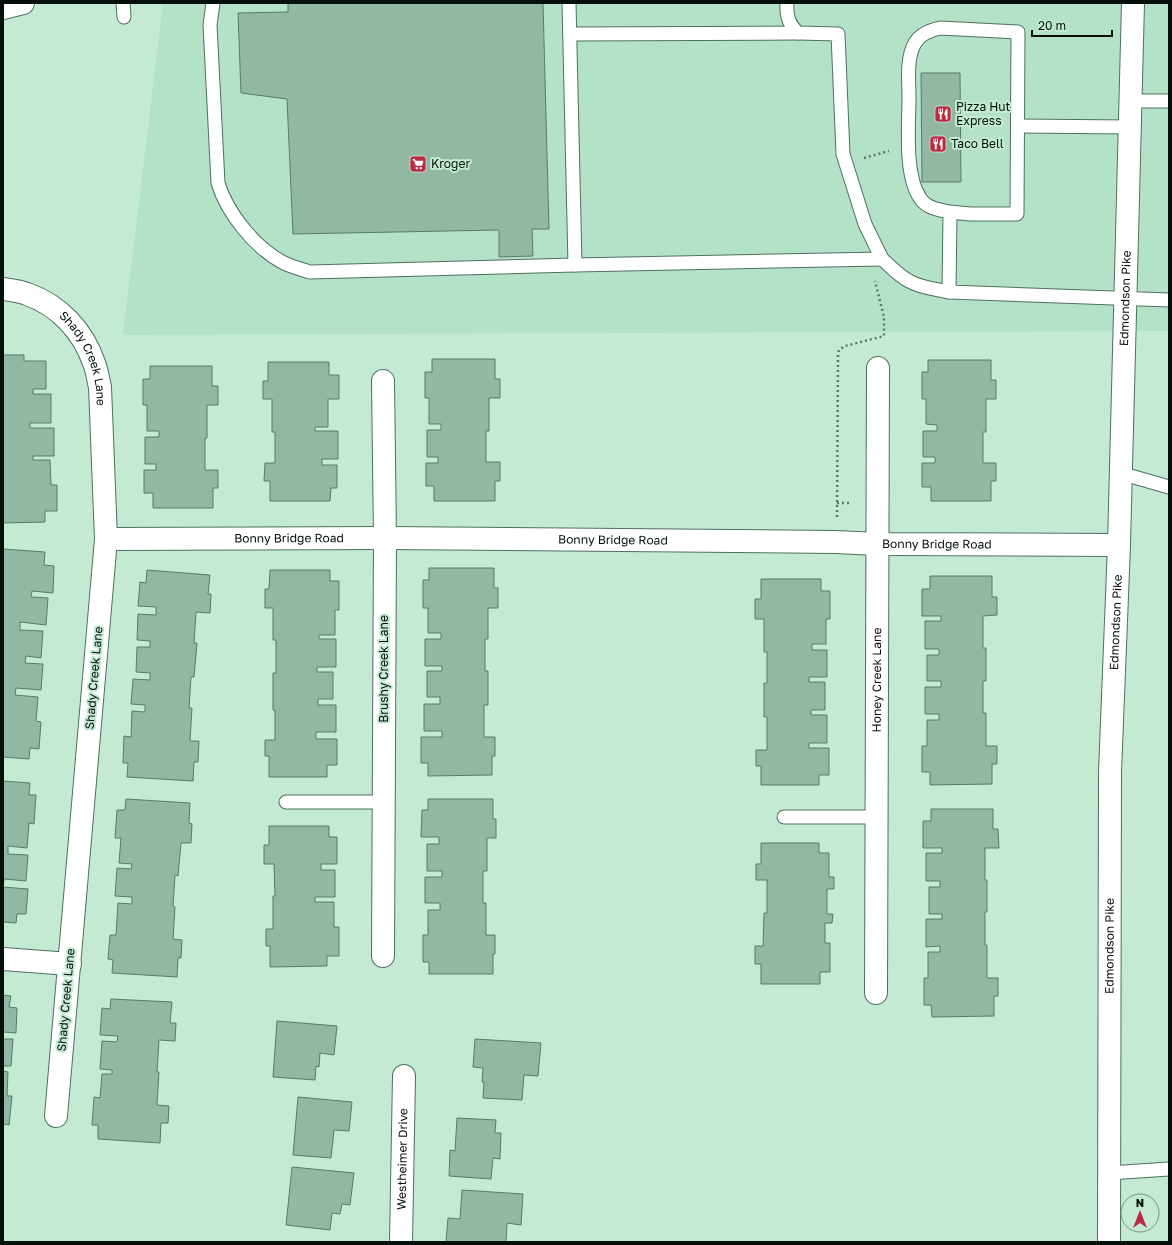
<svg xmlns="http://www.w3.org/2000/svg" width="1172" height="1245" viewBox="0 0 1172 1245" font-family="'Golos Text',sans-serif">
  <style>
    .built { fill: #b4e2c8 }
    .building { fill: #92b7a2; stroke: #587b67 }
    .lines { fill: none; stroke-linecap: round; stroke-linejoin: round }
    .lane-casing { stroke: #4e705d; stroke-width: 15 }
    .street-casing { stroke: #4e705d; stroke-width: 24 }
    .secondary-casing { stroke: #4e705d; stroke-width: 24 }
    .path { stroke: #5d7567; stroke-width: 2.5; stroke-dasharray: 2 3; stroke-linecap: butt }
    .lane { stroke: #fff; stroke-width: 13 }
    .street { stroke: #fff; stroke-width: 22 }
    .secondary { stroke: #fff; stroke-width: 22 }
    .labels { text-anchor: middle; stroke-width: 4; stroke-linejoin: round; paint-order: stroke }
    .poi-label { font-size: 12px; fill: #041009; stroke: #c4ead4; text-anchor: start }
    .street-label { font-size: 12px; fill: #041009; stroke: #c4ead4 }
  </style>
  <rect width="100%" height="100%" fill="#c4ead4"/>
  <path class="built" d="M163,3h1006v328l-1046,4z"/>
  <g class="building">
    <path d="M288,3h255l6,226h-17l1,27 -34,1v-27l-206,4 -6,-135 -46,-6 -3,-80 50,-1z"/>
    <path d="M921,73h39l1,109h-39z"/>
    <path d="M3,355h21v6h22v28h-13v5h18v29h-21v5h24v28h-21v4h17l1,25h6v26h-12v11l-42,1z"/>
    <path d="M432,359h63v20h5v19h-11v33h-3v31h14v19h-5v20h-61v-15h-8v-23h12v-6h-11v-27h14v-6h-12v-26h-4v-26h7z"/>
    <path d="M928,360h63v20h5v19h-10v33h-3v31h13v18h-5v20h-60v-14h-9v-24h13v-6h-12v-26h14v-6l-11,-1v-25h-4v-27h6z"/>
    <path d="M268,362h61v13h10v24h-11v28h-13v4h23v28h-16v6h15v23h-6l-1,13h-60v-20h-6l1,-18h10v-31h-3v-33h-9v-18h5z"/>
    <path d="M150,366h62v20h6v19h-11v33h-2v32h13v18h-5v20h-60v-15h-9v-23h12v-6h-11v-27h14v-6h-12v-26h-4v-26h7z"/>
    <path d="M3,549l42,3 -1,13 10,1 -1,27 -21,-2 -1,6 17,1 -2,27 -26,-3v8l23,1 -2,27 -15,-2 -1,7 18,1 -2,26 -25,-2 -1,7 23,2 -2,24 5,1 -2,27 -9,-1 -1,11 -26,-2z"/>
    <path d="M429,568h65v20h4v20h-10v31h-3v32h3v34h-4v32h11v19h-3v19l-64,1v-13h-7v-26h21v-6h-18v-27h16v-7h-13v-26h15v-5h-17v-27h16v-6h-13v-25h-5v-28h6z"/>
    <path d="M147,570l63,5 -2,19h3l-1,19 -14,-1 -2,31h3l-3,34h-3l-2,31h3l-2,33h9l-1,21h-4l-1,19 -66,-4 1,-14h-5l1,-27 7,1 1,-26 13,1v-7l-14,-1 2,-25 17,1v-7l-14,-1 1,-25h13v-6l-13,-1 1,-26 18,1v-8l-18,-1 2,-24 6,1z"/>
    <path d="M270,570h60v11h9v29h-4v25h-16v4h17v28h-19v5h16v27h-15v6h18v27h-20v7h21v26h-10v12h-58v-21h-4v-16h10v-30h-2v-37h3v-33h-3v-32h-8v-19h4z"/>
    <path d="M930,576h62v21h5v18l-14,1v32h3v33h-3v32h3v33h11v18h-5v20l-62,1v-13h-8v-26h5v-26h12v-6h-14v-27h16v-6h-14v-26h12v-6h-14v-28h16v-5h-19v-27h8z"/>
    <path d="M761,579h60v12h9v28h-4v25h-14v6h15v27h-18v5h16v28h-14v5h16v28h-18v5h20v27h-10v10h-58v-19h-5v-16h11v-33h-3v-34h3v-31h-3v-33h-9v-20h6z"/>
    <path d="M3,781l27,2 -1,12h7l-2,29 -5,-1 -2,25 -19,-2v8l20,1 -2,26 -22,-2 -1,8 25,2 -2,25h-9l-1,9 -13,-1z"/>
    <path d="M126,799l64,4 -1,20 3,1 -1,19h-10l-3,33 -3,-1 -2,31 2,1 -2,32 9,1 -1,18h-3l-1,19 -65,-4 1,-13 -5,-1 2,-24h6l2,-32 14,1v-7l-17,-1 2,-28 14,1 1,-5 -13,-1 2,-25h-6l2,-28h8z"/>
    <path d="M428,799h65v20h3v19h-9v33h-4v32h3v32h9v19h-2v20h-64v-12h-6v-27h5v-25h12v-7h-15v-26h17v-6h-15v-27h12v-7h-18l1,-27h6z"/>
    <path d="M931,809h62v20h5l1,19h-14v32h2v32h-2v33h2v33h11v18h-4v20l-62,1 -1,-12h-7v-27h4v-26h12v-6l-14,1v-28h16v-5h-13v-27h11v-6h-14v-28h16v-5h-19v-27h8z"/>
    <path d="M269,826h60v11h8v27h-16v6h14v27h-20v5h19v25h5v29h-12v10l-57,1v-21h-4v-17h7v-33h2l-1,-32h-10v-19h5z"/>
    <path d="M761,843h58v10h10v24h5v12h-7v25h6l-1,9h-7v20h5v29h-10v12h-59v-20h-6v-18h8l1,-33h3v-33h-11v-16h5z"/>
    <path d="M3,995l8,1 -2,11 8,1 -1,25 -13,-1z"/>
    <path d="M111,999l61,3 -2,21h6l-1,18 -16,-1 -2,32h2l-2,33 12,1 -1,17h-7l-1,20 -62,-4v-14h-6l2,-28 6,1 2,-24h10v-4l-12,-1 2,-28 15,1 1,-6 -18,-1 2,-27 8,1z"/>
    <path d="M277,1021l60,5 -3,29 -14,-2 -1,14 -3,-1 -1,14 -42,-3z"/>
    <path d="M3,1039h10l-2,27h-8z"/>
    <path d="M475,1039l66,4 -3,33 -14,-1 -2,25 -39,-2 1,-16h-2l1,-14 -10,-1z"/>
    <path d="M3,1071l5,1 -1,24h5l-3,29 -6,-1z"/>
    <path d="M298,1097l54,5 -3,29 -15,-1 -3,28 -38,-3z"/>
    <path d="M457,1118l39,2 -1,13h6l-1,26 -7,-1 -2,21 -42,-3 1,-26 5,1z"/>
    <path d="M292,1167l62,6 -4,32 -8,-1 -2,10 -8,-1 -2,17 -44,-5z"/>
    <path d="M462,1190l61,4 -2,31 -14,-2 -1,19h-60l2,-24 12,1z"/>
  </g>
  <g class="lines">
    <g class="lane-casing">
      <g id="lane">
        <path d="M123,3l1,14"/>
        <path d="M213,3l-3,22 8,158c9,30 37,65 66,80 8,4 17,6 26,9l265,-7 -6,-262"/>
        <path d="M570,34l228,-1"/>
        <path d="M1131,101h38"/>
        <path d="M1018,126l112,1"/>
        <path d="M950,212c-11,-2 -24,-4 -30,-14 -16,-24 -11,-73 -11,-101 0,-17 -3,-39 6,-54 5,-9 16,-13 25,-15l78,4 -1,182h-47l-20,-2 -1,80 220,8"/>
        <path d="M882,259c9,8 17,17 27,22 12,7 27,8 40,11"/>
        <path d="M575,265l307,-6 -17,-35 -22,-70 -5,-120 -40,-1c-9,-8 -12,-17 -11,-30"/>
        <path d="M1120,473l49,14"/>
        <path d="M286,802h98"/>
        <path d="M784,817h93"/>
        <path d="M1109,1173l60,-4"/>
      </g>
    </g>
    <g class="street-casing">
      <g id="street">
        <path d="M3,8l20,-5"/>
        <path id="s1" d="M3,289c8,1 17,2 24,5 32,11 56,37 67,69 3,7 4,16 6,24l6,152 -50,577"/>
        <path d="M383,381l2,157 -2,418"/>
        <path id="s2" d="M106,539l279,-1 451,4 41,2 242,1"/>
        <path d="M3,959l67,5"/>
        <path id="s3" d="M876,993l2,-625"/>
        <path id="s4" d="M401,1242l3,-166"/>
      </g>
    </g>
    <g class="secondary-casing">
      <g id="secondary">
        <path id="s5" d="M1109,1242l1,-470 9,-227 14,-542"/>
      </g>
    </g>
    <g class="path">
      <path d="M864,158l25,-7"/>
      <path d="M837,503h15"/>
      <path d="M837,517l1,-163 1,-4 6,-4 39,-10v-19l-9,-36"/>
    </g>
    <use href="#lane" class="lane"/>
    <use href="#street" class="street"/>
    <use href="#secondary" class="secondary"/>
  </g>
  <defs>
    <g id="restaurant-square" transform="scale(0.9)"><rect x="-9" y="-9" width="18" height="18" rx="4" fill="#bc2b44" stroke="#c4ead4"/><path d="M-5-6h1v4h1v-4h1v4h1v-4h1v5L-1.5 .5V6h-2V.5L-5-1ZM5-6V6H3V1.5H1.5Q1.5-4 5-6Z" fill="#fff"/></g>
    <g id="supermarket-square" transform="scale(0.9)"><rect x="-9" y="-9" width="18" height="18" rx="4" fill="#bc2b44" stroke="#c4ead4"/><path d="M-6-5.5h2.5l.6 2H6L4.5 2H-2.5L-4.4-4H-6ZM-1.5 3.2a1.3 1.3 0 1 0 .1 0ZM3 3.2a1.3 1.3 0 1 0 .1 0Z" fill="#fff"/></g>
  </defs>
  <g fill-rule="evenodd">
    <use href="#restaurant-square" x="943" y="114"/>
    <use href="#restaurant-square" x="938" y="144"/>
    <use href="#supermarket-square" x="418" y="164"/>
  </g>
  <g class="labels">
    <g class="poi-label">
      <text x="956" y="111">Pizza Hut<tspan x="956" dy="14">Express</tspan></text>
      <text x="951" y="148">Taco Bell</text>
      <text x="431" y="168">Kroger</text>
    </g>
    <g class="street-label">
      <text dy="4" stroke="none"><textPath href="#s5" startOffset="944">Edmondson Pike</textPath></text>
      <text dy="4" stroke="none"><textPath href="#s1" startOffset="116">Shady Creek Lane</textPath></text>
      <text dy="4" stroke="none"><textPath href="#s2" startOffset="183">Bonny Bridge Road</textPath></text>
      <text dy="4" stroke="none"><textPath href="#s2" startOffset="507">Bonny Bridge Road</textPath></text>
      <text dy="4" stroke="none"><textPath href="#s2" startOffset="831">Bonny Bridge Road</textPath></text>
      <text dy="4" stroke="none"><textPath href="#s5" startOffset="620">Edmondson Pike</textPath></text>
      <text transform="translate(384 669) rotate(-90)" y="4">Brushy Creek Lane</text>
      <text transform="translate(94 678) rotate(-85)" y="4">Shady Creek Lane</text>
      <text dy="4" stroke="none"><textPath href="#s3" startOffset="313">Honey Creek Lane</textPath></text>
      <text dy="4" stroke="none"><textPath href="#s5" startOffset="296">Edmondson Pike</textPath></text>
      <text transform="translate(66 1000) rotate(-85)" y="4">Shady Creek Lane</text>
      <text dy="4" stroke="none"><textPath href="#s4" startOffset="83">Westheimer Drive</textPath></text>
    </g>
  </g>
  <rect width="1172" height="1245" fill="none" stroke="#041009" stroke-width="8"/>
  <g transform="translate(1140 1213)"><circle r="19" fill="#c4ead4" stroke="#779383"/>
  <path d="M0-3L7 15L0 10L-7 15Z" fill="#bc2b44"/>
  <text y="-6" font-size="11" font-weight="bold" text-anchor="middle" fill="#041009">N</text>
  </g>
  <path d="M1032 30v6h80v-6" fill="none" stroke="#041009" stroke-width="2"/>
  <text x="1038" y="30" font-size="12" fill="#041009" stroke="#c4ead4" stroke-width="3" paint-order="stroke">20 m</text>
</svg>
